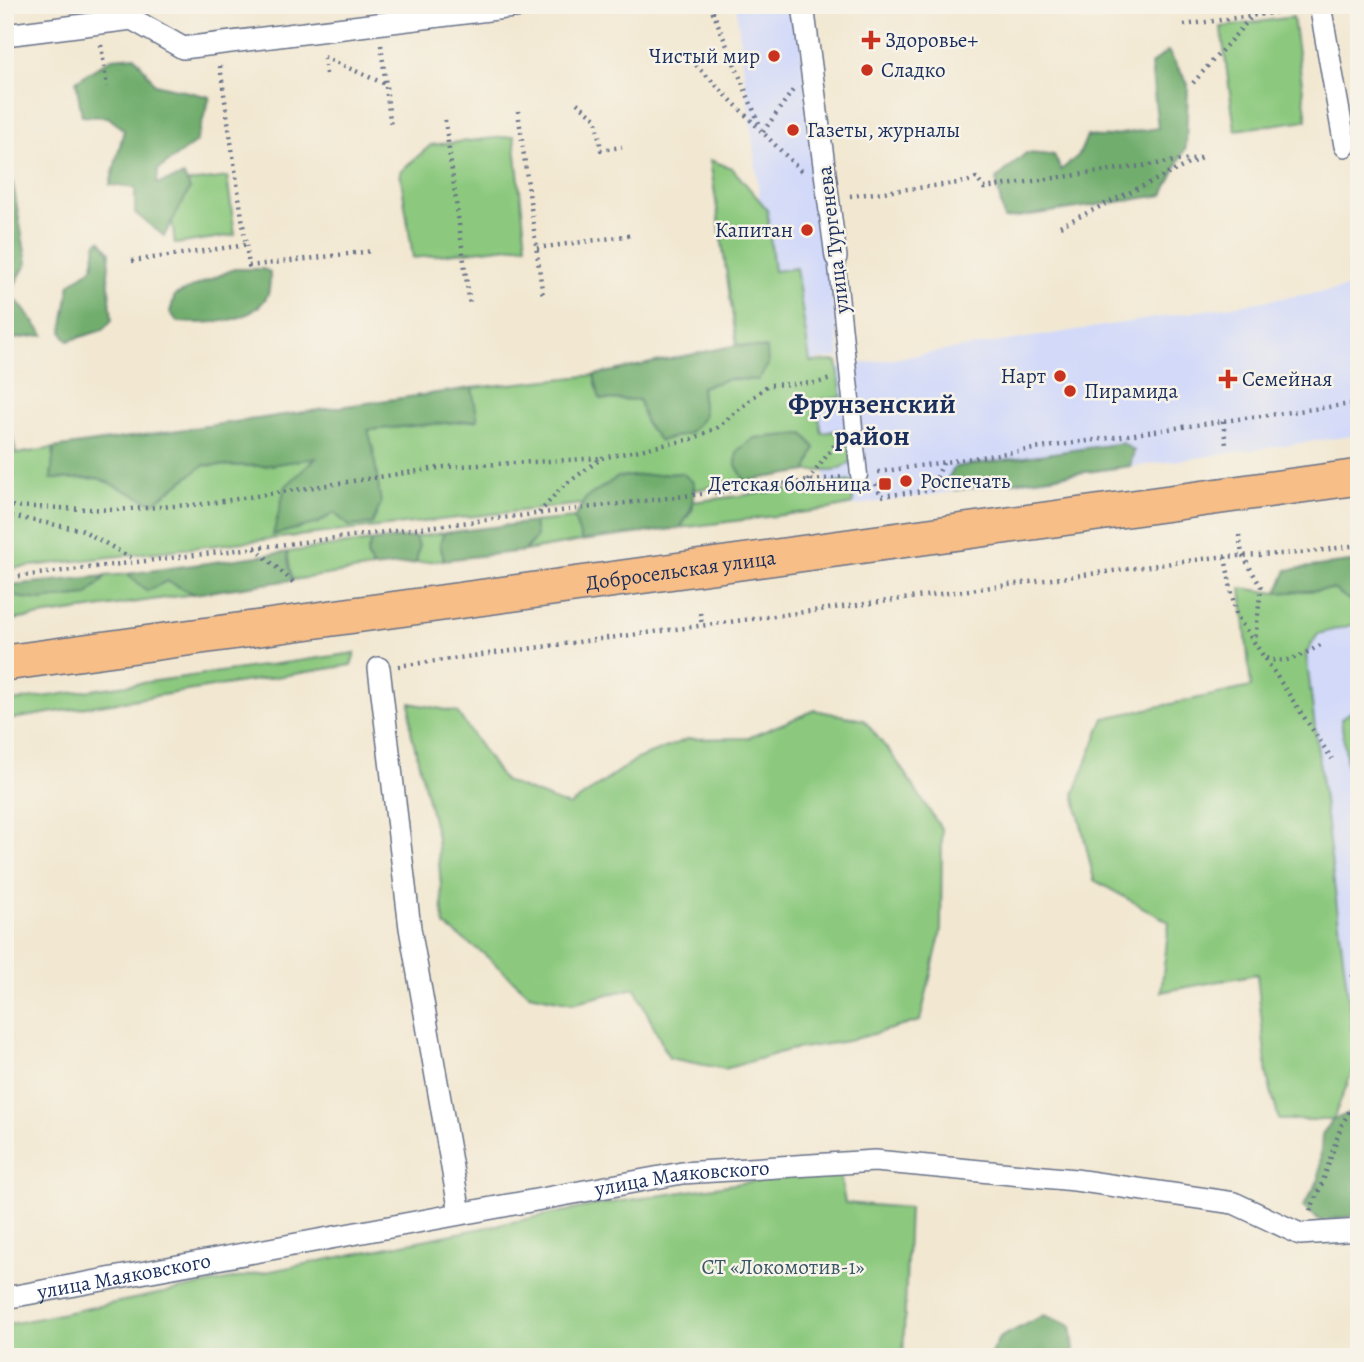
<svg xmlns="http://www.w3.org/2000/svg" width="1364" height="1362" viewBox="0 0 1364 1362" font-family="Alegreya,serif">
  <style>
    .built { fill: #d2d9f9 }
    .green { fill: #8cc97e; stroke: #547c6e; stroke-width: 2 }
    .forest { fill: #71ad6d; stroke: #466e66; stroke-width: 2 }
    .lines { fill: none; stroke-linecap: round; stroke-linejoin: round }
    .pedestrian-casing { stroke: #667087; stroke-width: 19 }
    .minor-casing { stroke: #667087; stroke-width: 24 }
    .primary-casing { stroke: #667087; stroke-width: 38 }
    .path { stroke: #667087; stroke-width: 4.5; stroke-dasharray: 2 5; stroke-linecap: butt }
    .pedestrian { stroke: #fff; stroke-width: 16 }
    .minor { stroke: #fff; stroke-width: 21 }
    .primary { stroke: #f7be87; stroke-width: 35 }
    .poi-dot { fill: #c8321e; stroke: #f7f3e8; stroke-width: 2.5 }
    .labels { text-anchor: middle; stroke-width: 5; stroke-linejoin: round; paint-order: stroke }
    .poi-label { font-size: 21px; fill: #1b2f5e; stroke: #f7f3e8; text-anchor: start }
    .street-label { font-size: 21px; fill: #1b2f5e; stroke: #f7f3e8 }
    .park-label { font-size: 21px; fill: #375666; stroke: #f7f3e8 }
    .district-label { font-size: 28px; font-weight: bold; fill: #1b2f5e; stroke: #f7f3e8 }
  </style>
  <rect width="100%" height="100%" fill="#f7f3e8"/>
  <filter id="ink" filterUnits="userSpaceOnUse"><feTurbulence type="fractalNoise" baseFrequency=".0143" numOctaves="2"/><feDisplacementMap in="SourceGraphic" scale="14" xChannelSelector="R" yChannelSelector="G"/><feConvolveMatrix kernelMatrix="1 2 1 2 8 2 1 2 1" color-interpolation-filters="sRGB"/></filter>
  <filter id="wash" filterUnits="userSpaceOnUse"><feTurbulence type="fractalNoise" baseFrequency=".00686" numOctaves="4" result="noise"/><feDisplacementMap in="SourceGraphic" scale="28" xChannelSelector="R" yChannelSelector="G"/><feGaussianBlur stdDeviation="1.57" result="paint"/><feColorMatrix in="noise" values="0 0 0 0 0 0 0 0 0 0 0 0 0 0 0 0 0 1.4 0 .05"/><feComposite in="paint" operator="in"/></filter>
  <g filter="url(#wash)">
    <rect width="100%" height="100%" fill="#f2e8d2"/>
    <g class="built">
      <path d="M736,5h60l44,352 -60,7z"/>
      <path d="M1359,286v149l-529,74 -21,-137z"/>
      <path d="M1359,610v451l-3,1 -50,-408 -2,-39z"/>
    </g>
    <g class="green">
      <path d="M1293,17l14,103 -72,10 -14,-103z"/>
      <path d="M514,136l12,109 -113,13 -13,-86 31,-27z"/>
      <path d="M710,160l22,8 35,41 7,62 22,-3 14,94 27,-1 5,36 -26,4 6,32 26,-4 4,20 -2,14 -16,8h-27l8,-23 -11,-14 -49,4 -18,13 -1,14 9,16 -51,9v-7l-12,-10 -64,4 -32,21 -4,6 -577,65 1,-165 10,50 38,-6 -3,31 47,-1 55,25 51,-38 60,1 54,-9 -33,30 -11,47 44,-11 16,-10 39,-65 -5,-18 109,-10 -5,-32 122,-13 6,24 39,1 7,24 58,-7 -3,-30 28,-8 29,1 8,-31 -29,-4z"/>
      <path d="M227,177l8,58 -60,9 -8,-59z"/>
      <path d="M852,481l1,23 -23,5 -150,19 13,-19v-7z"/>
      <path d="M574,518l8,23 -58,10 12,-14 -2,-15z"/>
      <path d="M444,533l-4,11 4,16 -28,3 3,-17 -5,-9z"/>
      <path d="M371,541l-4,14 6,13 -81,12 -5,-28z"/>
      <path d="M127,574l20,17 20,-10 27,13 -189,27v-35l4,-1 7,12 24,3 47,-5 19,-19z"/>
      <path d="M1241,588l36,5 56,-4 26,18v16l-41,11 -12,20 50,408 -23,58h-54l-12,-44 -10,-102 -96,18 8,-70 -75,-42 -20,-86 30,-76 147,-31z"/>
      <path d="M355,653l-4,12 -346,55v-18z"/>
      <path d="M410,703l47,9 47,69 65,25 68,-47 51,-20 60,-1 67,-28 49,10 34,43 44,67 -1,101 -21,90 -72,20 -59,9 -64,19 -56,-11 -34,-70 -63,15 -43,-9 -45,-40 -40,-29 -7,-88 -26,-106z"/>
      <path d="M1352,711l7,6v137l-18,-135z"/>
      <path d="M839,1168l6,35 64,5 -6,149h-898v-32l586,-119z"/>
    </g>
    <g class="forest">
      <path d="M1168,51l20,33 -2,63 -23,48 -159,24 -8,-40 30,-26 28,2 7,15 18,-15 8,-19 15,1 56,-9 -7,-64z"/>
      <path d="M135,56l20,28 55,13 -14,45 -38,28 -1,14 27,-8 6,13 -26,47 -29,-23v-25l-25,-3 14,-55 -16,-13 -26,-1 -6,-35 36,-23z"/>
      <path d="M5,140l22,123 -17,29 34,43 -39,5z"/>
      <path d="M100,240l10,12 -2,23 4,45 -9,10 -35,11 -6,-9 8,-48 23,-17 3,-23z"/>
      <path d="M234,269h29l7,3c0,7 0,17 -2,22 -15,31 -62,30 -90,28l-8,-10 5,-17z"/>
      <path d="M737,345l30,4 1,16 -10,15 -29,-1 -28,8 3,30 -15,16 -29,8 -14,-17 -7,-24 -39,-1 -6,-24z"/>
      <path d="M472,388l6,32 -110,10 5,18 8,56 -9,20 -23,2 -15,-13 -16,10 -45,12 12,-48 31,-29 -52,8 -60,-1 -51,38 -55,-25 -47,1 3,-31z"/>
      <path d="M804,434l11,14 -8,23 -62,10 -9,-16 1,-14 17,-13z"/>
      <path d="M1122,443l12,8 -4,15 -175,24 -7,-12 7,-11z"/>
      <path d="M682,473l12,10c-1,24 -1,25 -14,45l-98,13 -8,-23 12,-20 32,-21z"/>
      <path d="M534,522l2,15 -12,14 -80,9 -4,-16 4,-11z"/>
      <path d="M414,537l5,9 -3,17 -43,5 -6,-13 4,-14z"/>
      <path d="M287,552l5,28 -98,14 -27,-13 -20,10 -20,-17z"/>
      <path d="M1359,561v46l-26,-18 -56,4 10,-23z"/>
      <path d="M106,576l-19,19 -47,5 -24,-3 -7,-12z"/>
      <path d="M1359,1109v106l-38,6 -18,-14 16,-28 3,-45 11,-14z"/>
      <path d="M1044,1315l27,11 4,31h-86l10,-19z"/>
    </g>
  </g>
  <g filter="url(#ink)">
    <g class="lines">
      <g class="pedestrian-casing">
        <path id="pedestrian" d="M836,257l23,218"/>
      </g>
      <g class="minor-casing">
        <g id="minor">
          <path d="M803,5l33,252"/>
          <path d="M1320,5l25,141"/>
          <path d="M5,35l127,-16 51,29 347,-43"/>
          <path d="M379,668l31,260 50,285"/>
          <path id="s1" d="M5,1298l677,-125 193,-12 200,19 159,23 66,31 59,-4"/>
        </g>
      </g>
      <g class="primary-casing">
        <g id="primary">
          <path id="s2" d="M5,663l1354,-186"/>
        </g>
      </g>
      <g class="path">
        <path d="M710,5l51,123"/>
        <path d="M1184,25l117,-16"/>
        <path d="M101,45l6,42"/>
        <path d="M381,45l10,83"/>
        <path d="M324,57l61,27"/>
        <path d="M324,58l2,16"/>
        <path d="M696,65l107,108"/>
        <path d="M1193,83l69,-78"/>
        <path d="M577,103l19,15 5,32 21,-3"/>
        <path d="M518,111l25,186"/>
        <path d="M445,120l25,186"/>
        <path d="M763,132l30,-42"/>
        <path d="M850,196l117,-14 9,-4 8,10 221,-31"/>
        <path d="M1060,226l141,-68"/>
        <path d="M246,245l3,21 123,-15"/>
        <path d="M537,248l97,-13"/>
        <path d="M132,261l114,-16 -26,-179"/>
        <path d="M1223,421l3,24"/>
        <path d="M878,472l345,-51 136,-18"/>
        <path d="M808,481l28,-38"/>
        <path d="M876,484l5,12 50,-6 12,-27"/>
        <path d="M5,506l109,4 90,-6 240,-37 158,-9"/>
        <path d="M539,513l24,-27 39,-28 90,-19 26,-12 50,-42 49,-2 14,-4"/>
        <path d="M5,515l77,15 53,30"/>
        <path d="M1239,535l3,19 19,33 -6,54"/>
        <path d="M255,548l40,36"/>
        <path d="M1225,557l11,58 96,144"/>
        <path d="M5,578l837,-101"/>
        <path d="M700,613l2,12"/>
        <path d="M1266,658c21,8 38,-4 56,-14"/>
        <path d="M398,666l820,-109 83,-4 58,-8"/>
        <path d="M1359,955l-7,24 7,20"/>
        <path d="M1310,1211l13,-30 18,-55 18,-31"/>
      </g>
      <use href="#pedestrian" class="pedestrian"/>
      <use href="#minor" class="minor"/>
      <use href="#primary" class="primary"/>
    </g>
  </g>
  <g class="poi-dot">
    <path d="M867.5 29.5h7v7h7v7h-7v7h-7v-7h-7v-7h7z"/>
    <circle cx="774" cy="56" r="7"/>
    <circle cx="867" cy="70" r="7"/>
    <circle cx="793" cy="130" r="7"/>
    <circle cx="807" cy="230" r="7"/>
    <circle cx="1060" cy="376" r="7"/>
    <path d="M1224.5 368.5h7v7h7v7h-7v7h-7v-7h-7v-7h7z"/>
    <circle cx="1070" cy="391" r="7"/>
    <circle cx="906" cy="481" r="7"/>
    <rect x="878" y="477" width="14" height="14" rx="3.5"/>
  </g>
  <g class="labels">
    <g class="poi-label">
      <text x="885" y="47">Здоровье+</text>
      <text x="760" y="63" text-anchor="end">Чистый мир</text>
      <text x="881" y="77">Сладко</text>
      <text x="807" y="137">Газеты, журналы</text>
      <text x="793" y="237" text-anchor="end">Капитан</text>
      <text x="1046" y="383" text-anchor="end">Нарт</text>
      <text x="1242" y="386">Семейная</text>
      <text x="1084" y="398">Пирамида</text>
      <text x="920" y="488">Роспечать</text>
      <text x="871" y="491" text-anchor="end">Детская больница</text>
    </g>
    <g class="street-label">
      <text transform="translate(833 240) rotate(-97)" y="7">улица Тургенева</text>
      <text dy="7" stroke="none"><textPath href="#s2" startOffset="682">Добросельская улица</textPath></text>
      <text dy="7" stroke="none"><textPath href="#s1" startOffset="688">улица Маяковского</textPath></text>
      <text dy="7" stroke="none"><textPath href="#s1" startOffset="121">улица Маяковского</textPath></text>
    </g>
    <g class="park-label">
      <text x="783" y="1274">СТ «Локомотив-1»</text>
    </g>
    <g class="district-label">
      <text x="872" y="413">Фрунзенский<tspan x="872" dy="32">район</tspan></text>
    </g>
  </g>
  <rect width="1364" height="1362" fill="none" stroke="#f7f3e8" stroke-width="28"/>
</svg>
